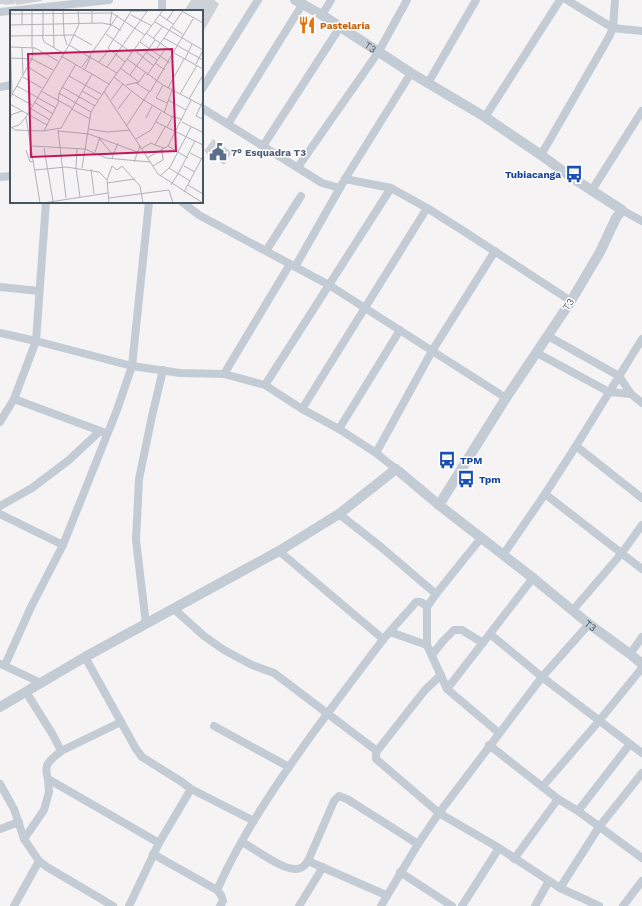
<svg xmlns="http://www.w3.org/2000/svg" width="642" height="906" viewBox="0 0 642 906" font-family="'Work Sans',sans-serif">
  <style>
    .building { fill: #cfd1d8 }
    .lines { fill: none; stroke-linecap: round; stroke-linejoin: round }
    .minor { stroke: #c3ccd5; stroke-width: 8 }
    .tertiary { stroke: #c3ccd5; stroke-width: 10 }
    .labels { text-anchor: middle; stroke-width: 3; stroke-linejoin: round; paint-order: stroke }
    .food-label { font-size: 10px; font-weight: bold; fill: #c56008; stroke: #fff; text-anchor: start }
    .street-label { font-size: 10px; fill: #495462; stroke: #fff }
    .service-label { font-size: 10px; font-weight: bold; fill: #4e5e75; stroke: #fff; text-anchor: start }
    .transit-label { font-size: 10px; font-weight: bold; fill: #164399; stroke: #fff; text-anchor: start }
    .inset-road { fill: none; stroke: #b0b3b9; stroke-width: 1 }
    .view { fill: #c2185b; fill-opacity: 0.15; stroke: #c2185b; stroke-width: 2 }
    .inset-edge { fill: none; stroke: #495462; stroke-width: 2 }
  </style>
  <rect width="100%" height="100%" fill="#f5f3f3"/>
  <g class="building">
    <path d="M0,0h15v4l-11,1v-1h-4z"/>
    <path d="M15,0h27v1l-26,4z"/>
    <path d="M191,0h23l5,4 -17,30v-23h-18z"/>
    <path d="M213,139l19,13 -8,13 -20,-14z"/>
  </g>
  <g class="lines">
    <g class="minor">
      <path d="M567,0l46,28 29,3"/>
      <path d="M162,11v-11"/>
      <path d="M0,12l109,-12"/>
      <path d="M322,15l9,-15"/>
      <path d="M428,83l48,-83"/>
      <path d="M0,87l11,-2"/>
      <path d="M202,89l56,-89"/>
      <path d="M202,108l120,75 18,5"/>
      <path d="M485,117l75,-117"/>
      <path d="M228,124l74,-119"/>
      <path d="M263,146l77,-119"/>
      <path d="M541,155l68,-118 4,-9 2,-28"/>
      <path d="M298,167l81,-116 28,-51"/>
      <path d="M0,177l11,-1"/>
      <path d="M345,179l46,9 36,20 35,22 109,71"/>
      <path d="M592,190l50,-79"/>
      <path d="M182,202l17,13 130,70 177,113"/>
      <path d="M622,210l20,11"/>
      <path d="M266,251l35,-55"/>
      <path d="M295,267l50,-88 66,-106"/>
      <path d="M0,287l39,4"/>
      <path d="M0,333l36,8 96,25 48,7 44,1 41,11 37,24 37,20 37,24 20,16"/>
      <path d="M548,336l71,40 12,18 11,9"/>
      <path d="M537,353l72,39 22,2"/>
      <path d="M224,374l66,-110"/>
      <path d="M265,385l126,-197"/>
      <path d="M14,399l89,33"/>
      <path d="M302,409l125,-201"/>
      <path d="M0,422l14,-23 22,-58 10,-139"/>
      <path d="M339,429l61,-99"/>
      <path d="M576,446l66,52"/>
      <path d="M376,453l56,-102 63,-100"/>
      <path d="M545,494l97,75"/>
      <path d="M0,506l32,-18 37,-28 31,-29"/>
      <path d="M0,514l63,31"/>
      <path d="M339,514l42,33 55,47"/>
      <path d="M279,551l104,88"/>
      <path d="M503,555l42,-61 31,-48 66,-107"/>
      <path d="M427,607v38l20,44 52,44"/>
      <path d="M174,609l30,27 20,14 28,15 22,8 103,78"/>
      <path d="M573,610l48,-56 21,-29"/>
      <path d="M146,624l-10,-84 3,-61 13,-63 11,-46"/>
      <path d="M390,632l37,13"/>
      <path d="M490,634l52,43 100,76"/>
      <path d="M630,654l12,-17"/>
      <path d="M432,655l11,-14 11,-11h8l21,13"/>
      <path d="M85,657l51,92 6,8 40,25 9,7 63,32"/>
      <path d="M1,664l40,19"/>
      <path d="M5,665l26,-58 32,-62 54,-135 15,-44 17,-164"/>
      <path d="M441,675l-16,15 -48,61 -1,4v4l63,54 60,35 61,40 39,18"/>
      <path d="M447,689l86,-111"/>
      <path d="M26,692l27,43 8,16c-11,10 -18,12 -13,28"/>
      <path d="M214,726l75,41"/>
      <path d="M489,745l69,54 20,12 64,47"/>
      <path d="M61,751l60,-29"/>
      <path d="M0,784l14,25 10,30 15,22 8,6 66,39"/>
      <path d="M543,786l56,-65 43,-53"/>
      <path d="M578,811l52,-67"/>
      <path d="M0,829l19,-7"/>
      <path d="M24,839l20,-29 5,-18 -1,-13 111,64"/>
      <path d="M242,842c13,7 40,28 54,27 6,0 9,-4 12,-8l26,-60 5,-5 8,3 71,45"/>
      <path d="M153,854l64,36 4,5 2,6 -3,5"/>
      <path d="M514,859l44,-60"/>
      <path d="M308,861l78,34"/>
      <path d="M400,872l52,34"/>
      <path d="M560,888l39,-61 43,-54"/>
      <path d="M217,890c25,-56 60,-107 96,-157 23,-31 46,-62 69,-92 11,-14 23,-26 34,-39 5,-1 7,1 11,5l9,-13 45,-56"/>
      <path d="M14,906l25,-45"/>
      <path d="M129,906l30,-63 32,-54"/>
      <path d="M299,906l24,-39"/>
      <path d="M381,906l37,-62 21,-31 103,-136 47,-53"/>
      <path d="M462,906l37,-58"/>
      <path d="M535,906l14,-25"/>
      <path d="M623,906l19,-25"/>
    </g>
    <g class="tertiary">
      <path id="s1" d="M295,0l27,15 89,58 74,44 56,38 30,22 51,33 -6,8 -16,34 -29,49 -65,97 -67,107 94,73 56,46 41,30 12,10"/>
      <path d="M0,707l85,-50 194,-106 60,-37 57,-45 43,36"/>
    </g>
  </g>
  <defs>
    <g id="restaurant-bare" transform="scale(1.38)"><path d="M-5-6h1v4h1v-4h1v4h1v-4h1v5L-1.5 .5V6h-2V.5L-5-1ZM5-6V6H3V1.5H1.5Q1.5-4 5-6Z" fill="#e8710a" stroke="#fff" stroke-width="2.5" paint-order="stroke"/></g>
    <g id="civic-bare" transform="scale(1.38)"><path d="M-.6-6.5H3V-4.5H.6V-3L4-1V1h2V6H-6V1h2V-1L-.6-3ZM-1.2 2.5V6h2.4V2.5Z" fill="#5c6f8a" stroke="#fff" stroke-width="2.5" paint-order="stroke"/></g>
    <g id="bus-bare" transform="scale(1.38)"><path d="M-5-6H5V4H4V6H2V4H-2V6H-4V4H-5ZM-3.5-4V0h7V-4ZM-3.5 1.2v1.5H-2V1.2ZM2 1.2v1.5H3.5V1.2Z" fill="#1a4fb4" stroke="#fff" stroke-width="2.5" paint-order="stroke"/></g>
  </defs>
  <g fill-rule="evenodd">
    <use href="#restaurant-bare" x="307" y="25"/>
    <use href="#civic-bare" x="218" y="152"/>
    <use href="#bus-bare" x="574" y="174"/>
    <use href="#bus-bare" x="447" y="460"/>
    <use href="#bus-bare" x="466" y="479"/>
  </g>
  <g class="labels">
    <g class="food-label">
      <text x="320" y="29">Pastelaria</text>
    </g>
    <g class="street-label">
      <text dy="4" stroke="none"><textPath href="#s1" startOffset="89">T3</textPath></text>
      <text transform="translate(568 304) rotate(-57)" y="4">T3</text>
      <text dy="4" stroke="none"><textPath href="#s1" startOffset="930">T3</textPath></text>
    </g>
    <g class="service-label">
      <text x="231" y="156">7° Esquadra T3</text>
    </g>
    <g class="transit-label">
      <text x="561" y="178" text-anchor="end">Tubiacanga</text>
      <text x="460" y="464">TPM</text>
      <text x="479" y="483">Tpm</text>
    </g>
  </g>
  <g transform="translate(10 10)">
    <rect width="193" height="193" fill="#f5f3f3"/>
    <path class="inset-road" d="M12,0v15M22,0v37M33,0v25M43,0l1,38M53,0l1,25 3,10M82,0v13M170,0l23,13M122,1h16M0,4l102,-1 33,22M121,5l21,11M150,5l13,9M157,10l7,-10M145,12l48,28 -7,14M0,15l92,-2 10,2 9,6M100,15l2,-15M162,17l12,8M0,22l2,62M136,23l28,20 29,16M96,24l26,19M32,25l2,7 19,11M0,26l64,-1 18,10M154,28l39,22M143,29l9,-12M130,32l30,21M59,35l48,28M1,37l24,1 23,13M12,37l1,28M147,38l25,-36M124,40l20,16M136,42l11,8M51,46l48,28 54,-74M0,48l22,1 21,11M117,49l36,26 40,21M175,49l7,-15M89,52l10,-12M115,52l-17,-14 24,-38M145,53l10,7M18,57l19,12M72,57l36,-52M97,57l41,-57M110,58l19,14M75,59l6,-13M120,65l25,-35M137,65l19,-27M59,66l32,18M13,67l19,11M104,67l28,22 30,18M126,73l14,9 43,-73M116,75l13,-3 6,-9M153,75l-7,13 11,5M7,76l39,22M52,77l33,19M158,78l16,-29M31,81l31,17M72,81l16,9M94,81l54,83 45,29M49,83l32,19M2,84l20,11M170,84l17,-29M0,88l22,-39 1,-12M179,89l14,-24M101,90l12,-16M158,90l18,10M48,91l1,-8 17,-29M193,91l-7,15 7,3M24,92l19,12M0,94l37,21M20,98l20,12M62,99l18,10M108,99l13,-17M154,103l8,-23M0,105l12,-4M16,107l14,86M136,108l6,-12M146,112l47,23M172,112l20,10M117,115l22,-33M157,117l6,-11 9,4M0,118l9,-3 7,-8 43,-72 10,-21 -1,-14M0,118l1,-13M2,118l3,2 28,1 18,-3 31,-54M79,119l18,3 23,-2M48,120l8,68M34,121l15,-30M48,121l31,3 48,18M89,128l14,17 -1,4M126,129l15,-9 10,-18M22,136l53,3 21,9 44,4M158,136l20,12M34,138l9,53M154,138l-9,-3 10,-18M67,139l-1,19 4,29M131,139l10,-6 4,2M16,140l4,12 4,-1M85,142l5,-15M180,143l12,6M103,145l5,-12M137,148l21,-12 23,-46M124,152l6,-16M143,156l10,-6 -1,-11M174,156l11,6M72,158l9,-56 18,-28M159,158l21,13M81,159l3,25M25,160l31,-3 33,5 8,8 2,23M168,164l17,-33M150,166l10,-9 21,-40M97,170l5,-14 5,4 5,-4 18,20 3,17M97,173l28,-4M161,175l7,-11M178,175l15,9M174,182l19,-36M99,188l60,-8 4,13M33,193l65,-10"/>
    <path class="view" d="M162,39l4,102 -145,6 -3,-103z"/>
    <rect width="193" height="193" class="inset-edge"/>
  </g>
</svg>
